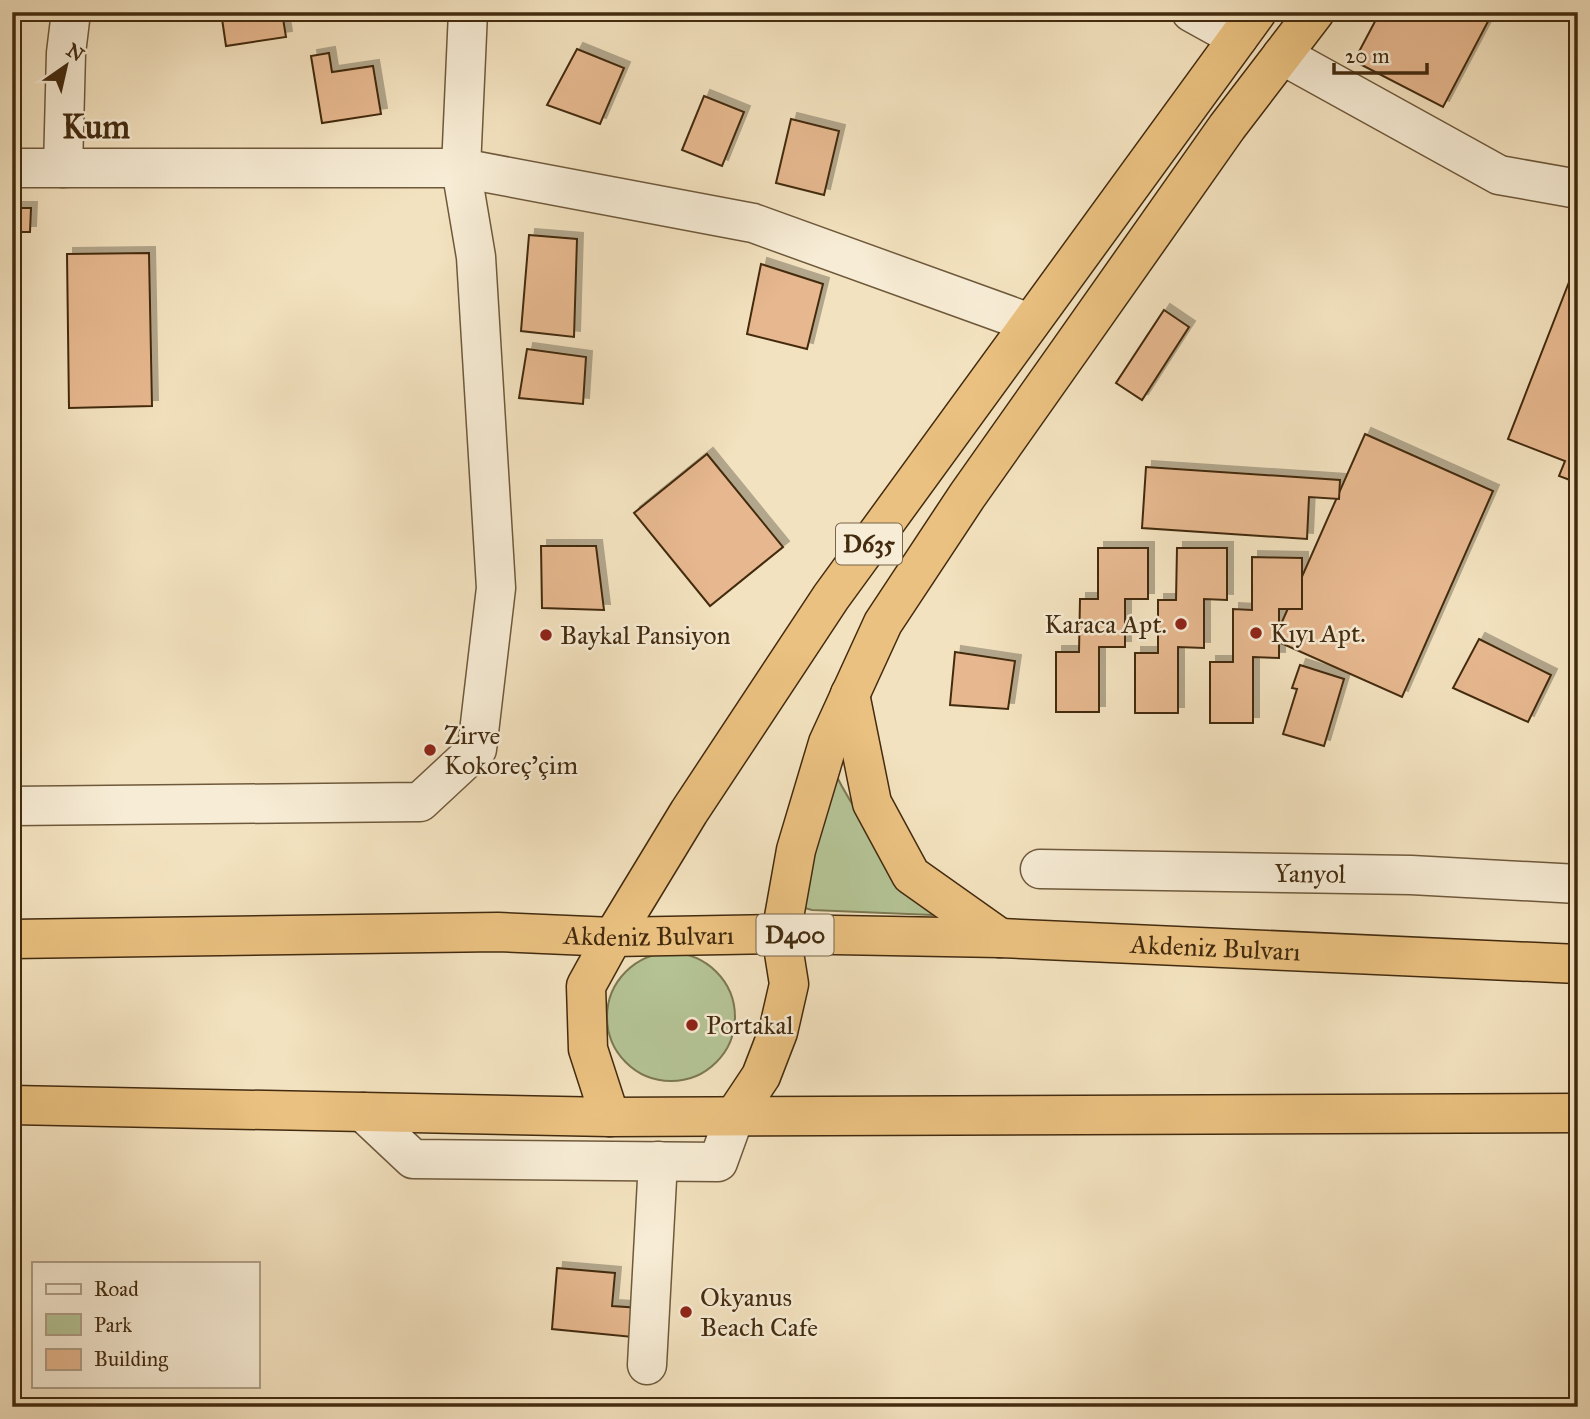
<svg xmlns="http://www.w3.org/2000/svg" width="1590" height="1419" viewBox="0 0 1590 1419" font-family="'IM FELL Great Primer',serif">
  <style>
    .green { fill: #b5c496; stroke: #7c7852; stroke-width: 2 }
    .building { fill: #e7b88f; stroke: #432b0f; stroke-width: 2; filter: url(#shadow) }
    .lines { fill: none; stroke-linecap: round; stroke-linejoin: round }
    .minor-casing { stroke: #6f593b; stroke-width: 41 }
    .highway-casing { stroke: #432b0f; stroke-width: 41 }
    .minor { stroke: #f7ecd5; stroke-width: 38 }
    .highway { stroke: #eac180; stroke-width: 38 }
    .poi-dot { fill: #8f2418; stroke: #f7ecd5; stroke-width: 2.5 }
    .labels { text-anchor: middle; stroke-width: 5; stroke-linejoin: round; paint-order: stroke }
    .shield { fill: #f7ecd5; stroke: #79654a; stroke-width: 2 }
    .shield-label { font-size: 24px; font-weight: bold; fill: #432b0f }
    .poi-label { font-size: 26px; fill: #432b0f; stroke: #f7ecd5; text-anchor: start }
    .street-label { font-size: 26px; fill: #432b0f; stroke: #f7ecd5 }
    .district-label { font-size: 33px; font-weight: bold; fill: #432b0f; stroke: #f7ecd5 }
  </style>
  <defs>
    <filter id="shadow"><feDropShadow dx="6" dy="-6" stdDeviation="0" flood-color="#0004"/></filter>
  </defs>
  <rect width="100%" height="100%" fill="#f3e2bf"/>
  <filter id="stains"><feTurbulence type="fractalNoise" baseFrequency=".00286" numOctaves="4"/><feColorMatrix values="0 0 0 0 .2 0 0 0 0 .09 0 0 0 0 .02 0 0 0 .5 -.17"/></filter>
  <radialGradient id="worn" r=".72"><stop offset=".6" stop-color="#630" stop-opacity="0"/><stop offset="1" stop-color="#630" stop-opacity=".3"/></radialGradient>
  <g class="green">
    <path d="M834,771c24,50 59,89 94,132l4,12 -120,-5 -11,-3z"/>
    <circle cx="671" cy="1017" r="64"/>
  </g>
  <g class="building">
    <path d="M221,12h61l4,25 -60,9z"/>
    <path d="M1380,12h113l-50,95 -89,-46z"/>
    <path d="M577,49l47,19 -24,56 -53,-19z"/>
    <path d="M329,53l3,19 41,-6 8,48 -59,9 -11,-67z"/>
    <path d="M704,96l40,16 -22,54 -40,-16z"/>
    <path d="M791,119l48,12 -15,64 -48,-12z"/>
    <path d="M12,208h19l-1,24h-18z"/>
    <path d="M529,235l48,4 -3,98 -53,-6z"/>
    <path d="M149,253l3,153 -83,2 -2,-154z"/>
    <path d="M1578,259v224l-19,-7 6,-15 -57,-22z"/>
    <path d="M761,264l62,20 -16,65 -60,-15z"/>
    <path d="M1164,310l25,17 -47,73 -26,-17z"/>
    <path d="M527,349l59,8 -3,47 -64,-6z"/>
    <path d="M1365,434l128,57 -91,206 -128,-57z"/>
    <path d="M707,454l76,93 -73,59 -76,-93z"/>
    <path d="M1146,467l194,13 -1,19 -30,-2 -2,42 -165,-11z"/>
    <path d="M541,546h55l8,64 -62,-2z"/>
    <path d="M1098,548h50v51h-23v48h-26v65h-43v-60h23l1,-53h18z"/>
    <path d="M1177,548h50v52l-23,-1v49l-26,-1v66h-43v-60h23v-53h18z"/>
    <path d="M1252,557l50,1v51h-23v49l-26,-1v66h-43v-61h23v-53l19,1z"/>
    <path d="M1479,639l72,36 -23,47 -75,-34z"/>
    <path d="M955,652l60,9 -7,48 -58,-4z"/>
    <path d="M1300,665l44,14 -20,67 -41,-12 14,-45 -5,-1z"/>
    <path d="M557,1268l58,5 -3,33 44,3 -3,30 -101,-10z"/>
  </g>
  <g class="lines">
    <g class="minor-casing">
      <g id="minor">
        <path d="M1191,12l47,26"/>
        <path d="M1282,55l217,120 79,14"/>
        <path d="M12,168h449l292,55 277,100"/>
        <path d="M63,168l3,-115 5,-41"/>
        <path d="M12,806l408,-4 57,-53 19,-161 -20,-331 -15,-89 7,-156"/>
        <path id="s1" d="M1040,869l371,6 167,9"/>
        <path d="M363,1112l50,47 305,3 17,-47"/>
        <path d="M647,1365l11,-204"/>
      </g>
    </g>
    <g class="highway-casing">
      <g id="highway">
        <path d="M850,694l22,109 39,72 89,63"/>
        <path id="s2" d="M12,939l486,-7 115,5 168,-3 219,4 578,26"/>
        <path d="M12,1105l598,12 968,-4"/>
        <path d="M735,1115l26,-39 17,-44 11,-48 -8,-50 15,-84 32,-107 55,-120 84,-127 103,-146 157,-223 88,-115"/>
        <path d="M610,1117l-22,-68 -2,-63 27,-49 76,-125 142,-215 426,-585"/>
      </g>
    </g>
    <use href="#minor" class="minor"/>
    <use href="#highway" class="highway"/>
  </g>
  <g class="poi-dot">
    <circle cx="1181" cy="624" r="7"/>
    <circle cx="1256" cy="633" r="7"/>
    <circle cx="546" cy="635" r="7"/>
    <circle cx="430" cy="750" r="7"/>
    <circle cx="692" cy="1025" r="7"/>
    <circle cx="686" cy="1312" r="7"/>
  </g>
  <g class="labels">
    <g class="shield">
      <rect x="836" y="523.5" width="66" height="41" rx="5"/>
      <rect x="756.5" y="914.5" width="77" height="41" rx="5"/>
    </g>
    <g class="shield-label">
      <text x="869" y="552">D635</text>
      <text x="795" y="943">D400</text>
    </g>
    <g class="poi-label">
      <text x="1167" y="633" text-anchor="end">Karaca Apt.</text>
      <text x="1270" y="642">Kıyı Apt.</text>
      <text x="560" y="644">Baykal Pansiyon</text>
      <text x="444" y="744">Zirve<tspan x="444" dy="30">Kokoreç'çim</tspan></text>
      <text x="706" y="1034">Portakal</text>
      <text x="700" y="1306">Okyanus<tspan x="700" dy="30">Beach Cafe</tspan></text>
    </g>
    <g class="street-label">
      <text dy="9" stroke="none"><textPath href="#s1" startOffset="270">Yanyol</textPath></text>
      <text dy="9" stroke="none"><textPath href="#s2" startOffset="637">Akdeniz Bulvarı</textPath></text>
      <text dy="9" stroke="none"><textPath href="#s2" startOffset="1204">Akdeniz Bulvarı</textPath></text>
    </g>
    <g class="district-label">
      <text x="96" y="138">Kum</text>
    </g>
  </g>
  <rect width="1590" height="1419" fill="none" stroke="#f3e2bf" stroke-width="42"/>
  <rect x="14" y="14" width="1562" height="1391" fill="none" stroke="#432b0f" stroke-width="3.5"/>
  <rect x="21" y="21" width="1548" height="1377" fill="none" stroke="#432b0f" stroke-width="2"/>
  <rect x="32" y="1262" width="228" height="126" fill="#f7ecd5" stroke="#af9f86" stroke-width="2"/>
  <rect x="46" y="1284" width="35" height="10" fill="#f7ecd5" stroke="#af9f86" stroke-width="2"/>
  <text x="94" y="1296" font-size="21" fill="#432b0f">Road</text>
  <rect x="46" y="1314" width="35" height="21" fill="#b5c496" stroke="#af9f86" stroke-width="2"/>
  <text x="94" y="1332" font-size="21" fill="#432b0f">Park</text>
  <rect x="46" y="1349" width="35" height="21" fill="#e7b88f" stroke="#af9f86" stroke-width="2"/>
  <text x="94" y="1366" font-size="21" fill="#432b0f">Building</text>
  <g transform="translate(66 66) rotate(34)" stroke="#f7ecd5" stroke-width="5" paint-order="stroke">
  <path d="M0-5L12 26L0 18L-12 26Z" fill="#432b0f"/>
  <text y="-10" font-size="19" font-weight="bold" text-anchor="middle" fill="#432b0f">N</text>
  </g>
  <path d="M1334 63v10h93v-10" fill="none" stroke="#432b0f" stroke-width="3.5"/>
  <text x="1345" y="63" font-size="21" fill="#432b0f" stroke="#f7ecd5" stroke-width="5" paint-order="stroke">20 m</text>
  <rect width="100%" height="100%" filter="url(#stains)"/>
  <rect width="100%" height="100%" fill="url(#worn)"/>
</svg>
